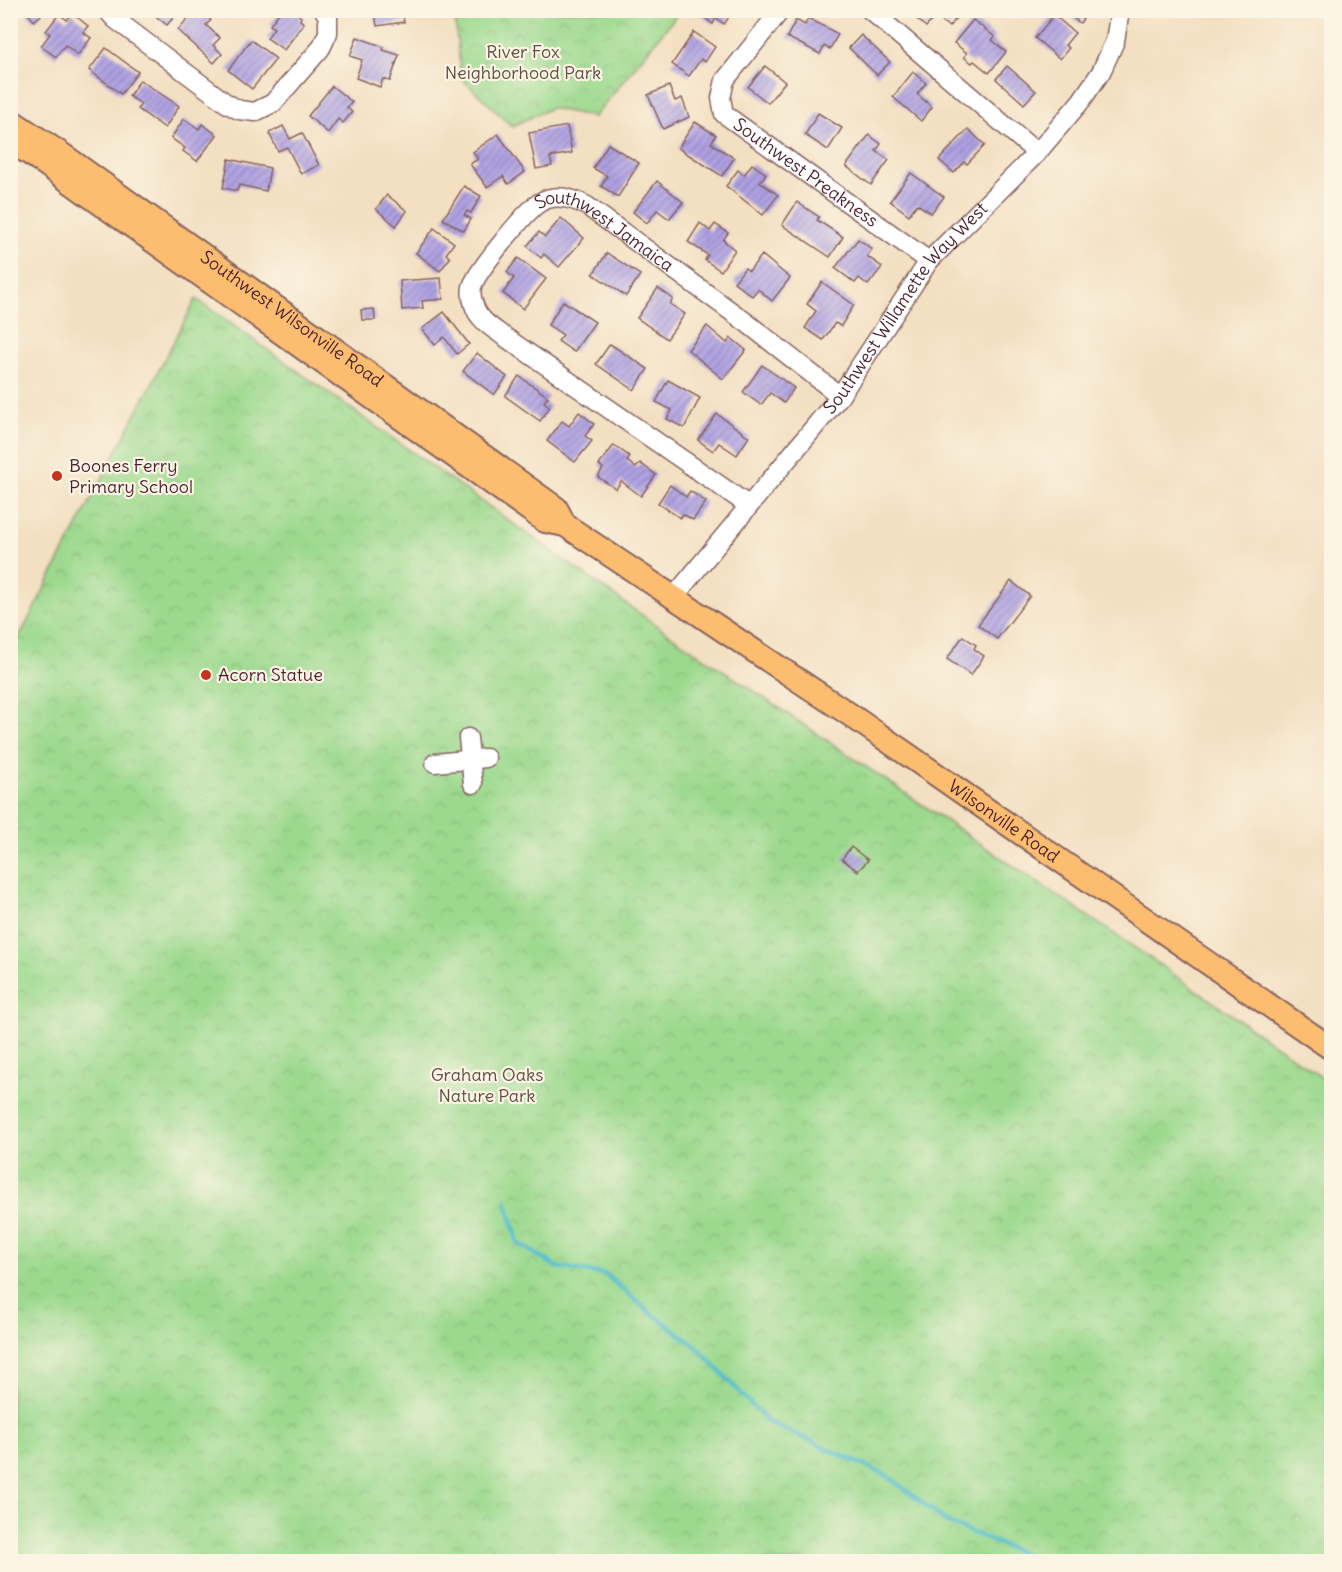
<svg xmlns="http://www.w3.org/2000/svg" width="1342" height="1572" viewBox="0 0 1342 1572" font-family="Delius,sans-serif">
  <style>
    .park { fill: url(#park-crowns); stroke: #737c5c; stroke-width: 1.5 }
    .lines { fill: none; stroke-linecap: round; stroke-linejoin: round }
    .stream { stroke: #52becd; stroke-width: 4.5 }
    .building { fill: url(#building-hatch) }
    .minor-casing { stroke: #856260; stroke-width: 21 }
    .major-casing { stroke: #856260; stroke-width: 26 }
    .minor { stroke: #fff; stroke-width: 18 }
    .major { stroke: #fcbd6f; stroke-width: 22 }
    .poi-dot { fill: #c8321e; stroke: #fcf5e5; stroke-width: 2 }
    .labels { text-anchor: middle; stroke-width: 4.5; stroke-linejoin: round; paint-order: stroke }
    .park-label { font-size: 18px; fill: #5e4e44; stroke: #fcf5e5 }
    .street-label { font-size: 18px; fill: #4a1f2b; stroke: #fcf5e5 }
    .poi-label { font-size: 18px; fill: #4a1f2b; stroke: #fcf5e5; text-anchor: start }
  </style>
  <defs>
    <pattern id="park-crowns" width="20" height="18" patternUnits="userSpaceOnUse" patternTransform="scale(1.5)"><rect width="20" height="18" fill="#9cd98e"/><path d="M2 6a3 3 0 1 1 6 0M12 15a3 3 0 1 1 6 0" fill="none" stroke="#88ba7b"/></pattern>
    <pattern id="building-hatch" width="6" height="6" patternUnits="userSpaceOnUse" patternTransform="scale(1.5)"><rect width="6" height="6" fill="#afa1e3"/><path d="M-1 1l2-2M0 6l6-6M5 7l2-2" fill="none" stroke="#9083b8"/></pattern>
  </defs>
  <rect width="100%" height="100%" fill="#fcf5e5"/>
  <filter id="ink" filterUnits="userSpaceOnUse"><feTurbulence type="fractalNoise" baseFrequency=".0167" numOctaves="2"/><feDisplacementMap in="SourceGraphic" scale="12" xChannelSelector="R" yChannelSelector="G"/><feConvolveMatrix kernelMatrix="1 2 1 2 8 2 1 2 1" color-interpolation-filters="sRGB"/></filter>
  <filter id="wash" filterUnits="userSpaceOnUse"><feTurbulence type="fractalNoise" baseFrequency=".008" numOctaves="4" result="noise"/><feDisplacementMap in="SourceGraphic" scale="24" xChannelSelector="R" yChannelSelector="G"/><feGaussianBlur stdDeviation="1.35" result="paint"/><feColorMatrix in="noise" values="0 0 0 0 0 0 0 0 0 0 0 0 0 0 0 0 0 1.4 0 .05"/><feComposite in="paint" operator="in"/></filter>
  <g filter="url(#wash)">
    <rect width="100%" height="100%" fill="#f3dfc1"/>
    <g class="park">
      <path d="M454,11v-1l226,1 -86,106 -43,-9 -39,18 -51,-48z"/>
      <path d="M196,299l467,331 490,330 178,124v477l-1320,1v-909z"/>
    </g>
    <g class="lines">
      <path class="stream" d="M506,1201l12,42 39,24 48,7 46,39 44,32 73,77 120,54 60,47 96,39"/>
    </g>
    <g id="blocks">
      <g class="building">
        <path d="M25,10h16l-2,2 2,3 -7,6z"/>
        <path d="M162,10h18l-13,15 -10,-8z"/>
        <path d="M195,10h5l11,10 -5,5 14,13 -7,7 9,9 -8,9 -36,-33z"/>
        <path d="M281,10h11l9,7 -1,3 4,3 -20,27 -17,-12 7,-10 -4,-3z"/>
        <path d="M374,10h28l2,12 -27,4z"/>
        <path d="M694,10h40l-10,14 -8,-6 -3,6z"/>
        <path d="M916,10h47l-14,17 -13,-11 -10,11 -14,-12z"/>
        <path d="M1061,10h28l-9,13z"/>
        <path d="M72,13l16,13 -5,6 8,6 -13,17 -13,-10 -9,12 -15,-11 9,-12 -4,-3 13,-17 8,6z"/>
        <path d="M1054,15l21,18 -10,12 4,3 -9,11 -25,-21z"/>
        <path d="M808,18l30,16 -8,15 -6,-3 -4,8 -33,-17 9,-17 9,5z"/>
        <path d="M973,20l22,17 -3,3 14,12 -17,21 -15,-12 -2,2 -8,-6 3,-4 -13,-10z"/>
        <path d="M694,32l21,15 -10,15 -4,-3 -12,17 -17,-12z"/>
        <path d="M861,35l29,27 -13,13 -28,-27z"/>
        <path d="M357,37l27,10 -1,3 16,5 -9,26 -7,-2 -3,8 -24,-9 6,-18 -12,-4z"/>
        <path d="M251,40l25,19 -24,30 -24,-19z"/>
        <path d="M106,48l32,24 -17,22 -32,-24z"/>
        <path d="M765,66l20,16 -17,21 -20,-16z"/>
        <path d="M1007,66l29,25 -12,13 -28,-25z"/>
        <path d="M913,72l13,11 -9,11 15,13 -11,14 -28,-24z"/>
        <path d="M140,80l39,26 -14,22 -27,-19 3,-5 -12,-8z"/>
        <path d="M332,86l20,16 -5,6 5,4 -9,11 -5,-4 -10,14 -20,-17z"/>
        <path d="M669,86l6,15 7,-3 7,19 -26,12 -15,-34z"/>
        <path d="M818,113l24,15 -14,22 -23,-15z"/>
        <path d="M184,119l15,10 3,-5 15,11 -20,26 -14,-10 2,-3 -14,-10z"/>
        <path d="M695,122l21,13 -5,8 23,15 -12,18 -44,-28z"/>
        <path d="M283,126l7,13 12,-6 17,32 -18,9 -14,-27 -9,4 -9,-18z"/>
        <path d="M567,126l5,27 -22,4 2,9 -16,3 -7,-36z"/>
        <path d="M968,129l17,16 -18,19 -3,-2 -10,11 -15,-13z"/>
        <path d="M498,134l27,38 -17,12 -5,-8 -16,11 -17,-23 8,-5 -5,-7z"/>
        <path d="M869,135l12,9 -5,7 13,9 -18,25 -25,-19z"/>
        <path d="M608,144l31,19 -21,34 -17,-11 6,-10 -14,-8z"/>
        <path d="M229,159l41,9 -4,23 -27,-6 -2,6 -14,-3z"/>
        <path d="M752,164l14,10 -6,8 18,13 -15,20 -37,-29 12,-16 6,5z"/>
        <path d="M911,173l33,24 -13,16 -14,-9 -8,11 -19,-14z"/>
        <path d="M657,181l26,21 -14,17 -12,-9 -10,13 -14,-11z"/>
        <path d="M464,186l17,10 -10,17 -4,-2 -3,4 7,4 -7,12 -21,-12z"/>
        <path d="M387,195l20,16 -11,15 -20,-17z"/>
        <path d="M797,202l22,15 -2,3 26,17 -13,20 -48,-32z"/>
        <path d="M561,218l23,20 -25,29 -15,-13 -3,4 -14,-12 12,-14 6,5z"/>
        <path d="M700,223l10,8 5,-7 13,9 -5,7 12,10 -14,21 -16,-11 3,-5 -20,-13z"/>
        <path d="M434,228l20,15 -8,11 4,4 -10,13 -24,-18z"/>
        <path d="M858,239l14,10 -5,7 15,11 -14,18 -9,-7 -4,5 -20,-15z"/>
        <path d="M607,253l33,22 -14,21 -33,-22z"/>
        <path d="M762,255l28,23 -18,23 -14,-12 -6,7 -18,-14 11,-14 4,3z"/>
        <path d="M518,258l28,21 -23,30 -20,-16 11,-15 -7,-6z"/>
        <path d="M441,278l2,21 -21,2 1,7 -21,2 -2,-29z"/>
        <path d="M822,282l32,23 -13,21 -6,-3 -12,17 -18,-12 11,-17 -9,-7z"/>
        <path d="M658,288l15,11 -3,5 15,10 -18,25 -30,-21z"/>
        <path d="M563,301l32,21 -21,30 -16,-11 5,-6 -15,-10z"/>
        <path d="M374,309l1,11h-13l-1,-10z"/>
        <path d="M444,312l25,32 -12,10 -13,-17 -9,8 -13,-16z"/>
        <path d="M707,326l20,17 4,-5 15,12 -23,29 -35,-29z"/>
        <path d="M610,344l38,25 -14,21 -38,-26z"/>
        <path d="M477,353l30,24 -13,18 -31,-24z"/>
        <path d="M762,365l32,23 -10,15 -14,-10 -9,12 -18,-13z"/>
        <path d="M519,376l29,21 -4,5 6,5 -10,14 -35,-25z"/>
        <path d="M668,380l32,18 -16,30 -17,-9 5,-9 -16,-8z"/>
        <path d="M579,412l15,12 -9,12 7,5 -17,21 -28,-21 15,-20 7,5z"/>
        <path d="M717,414l32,23 -12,18 -18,-12 -6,8 -15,-11z"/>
        <path d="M614,445l16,12 -3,4 9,7 4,-5 16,12 -15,21 -20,-15 -5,8 -18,-12 5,-9 -4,-3z"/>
        <path d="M670,485l16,12 4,-6 16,11 -13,18 -10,-6 -3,4 -22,-15z"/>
        <path d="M1011,581l19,15 -33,43 -19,-14z"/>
        <path d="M963,636l13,9 -2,4 10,7 -13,19 -24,-16z"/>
        <path d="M851,847l17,13 -10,11 -16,-12z"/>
      </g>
    </g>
  </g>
  <g filter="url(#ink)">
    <use href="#blocks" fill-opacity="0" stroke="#856260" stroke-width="1.5"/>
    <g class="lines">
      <g class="minor-casing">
        <g id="minor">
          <path d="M107,10l8,9 111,84 13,7 16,2 18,-9 48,-55 7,-15v-16l-4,-7"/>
          <path id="s1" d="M781,10l-56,70 -4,18 3,16 205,147"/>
          <path d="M870,10l167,143"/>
          <path id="s2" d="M748,505l-246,-170c-11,-8 -24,-16 -28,-30 -2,-5 -3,-13 -2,-18 4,-15 54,-76 67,-84 15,-10 33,-5 48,3l160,117 93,73"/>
          <path id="s3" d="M673,598l167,-202 89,-135 108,-108 44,-52 20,-29 14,-31 5,-31"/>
          <path d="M468,738l5,46"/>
          <path d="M435,763l51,-5"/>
        </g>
      </g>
      <g class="major-casing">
        <g id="major">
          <path id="s4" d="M10,120l53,35 493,353 9,17"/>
          <path id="s5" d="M10,141l28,18 507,362 20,4 284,189 483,335"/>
        </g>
      </g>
      <use href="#minor" class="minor"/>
      <use href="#major" class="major"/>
    </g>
  </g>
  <g class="poi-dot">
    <circle cx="57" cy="476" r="6"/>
    <circle cx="206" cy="675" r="6"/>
  </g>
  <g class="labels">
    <g class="park-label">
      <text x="523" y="58">River Fox<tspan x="523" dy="21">Neighborhood Park</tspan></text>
      <text x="487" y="1081">Graham Oaks<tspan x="487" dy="21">Nature Park</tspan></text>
    </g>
    <g class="street-label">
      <text dy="6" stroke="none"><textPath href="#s1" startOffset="225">Southwest Preakness</textPath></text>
      <text dy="6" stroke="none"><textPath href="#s2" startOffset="543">Southwest Jamaica</textPath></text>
      <text dy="6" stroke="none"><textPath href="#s3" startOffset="372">Southwest Willamette Way West</textPath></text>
      <text dy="6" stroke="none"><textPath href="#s4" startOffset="345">Southwest Wilsonville Road</textPath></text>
      <text dy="6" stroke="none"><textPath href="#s5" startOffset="1206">Wilsonville Road</textPath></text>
    </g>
    <g class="poi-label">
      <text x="69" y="472">Boones Ferry<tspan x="69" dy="21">Primary School</tspan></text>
      <text x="218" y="681">Acorn Statue</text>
    </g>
  </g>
  <rect width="1342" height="1572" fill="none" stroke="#fcf5e5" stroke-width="36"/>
</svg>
